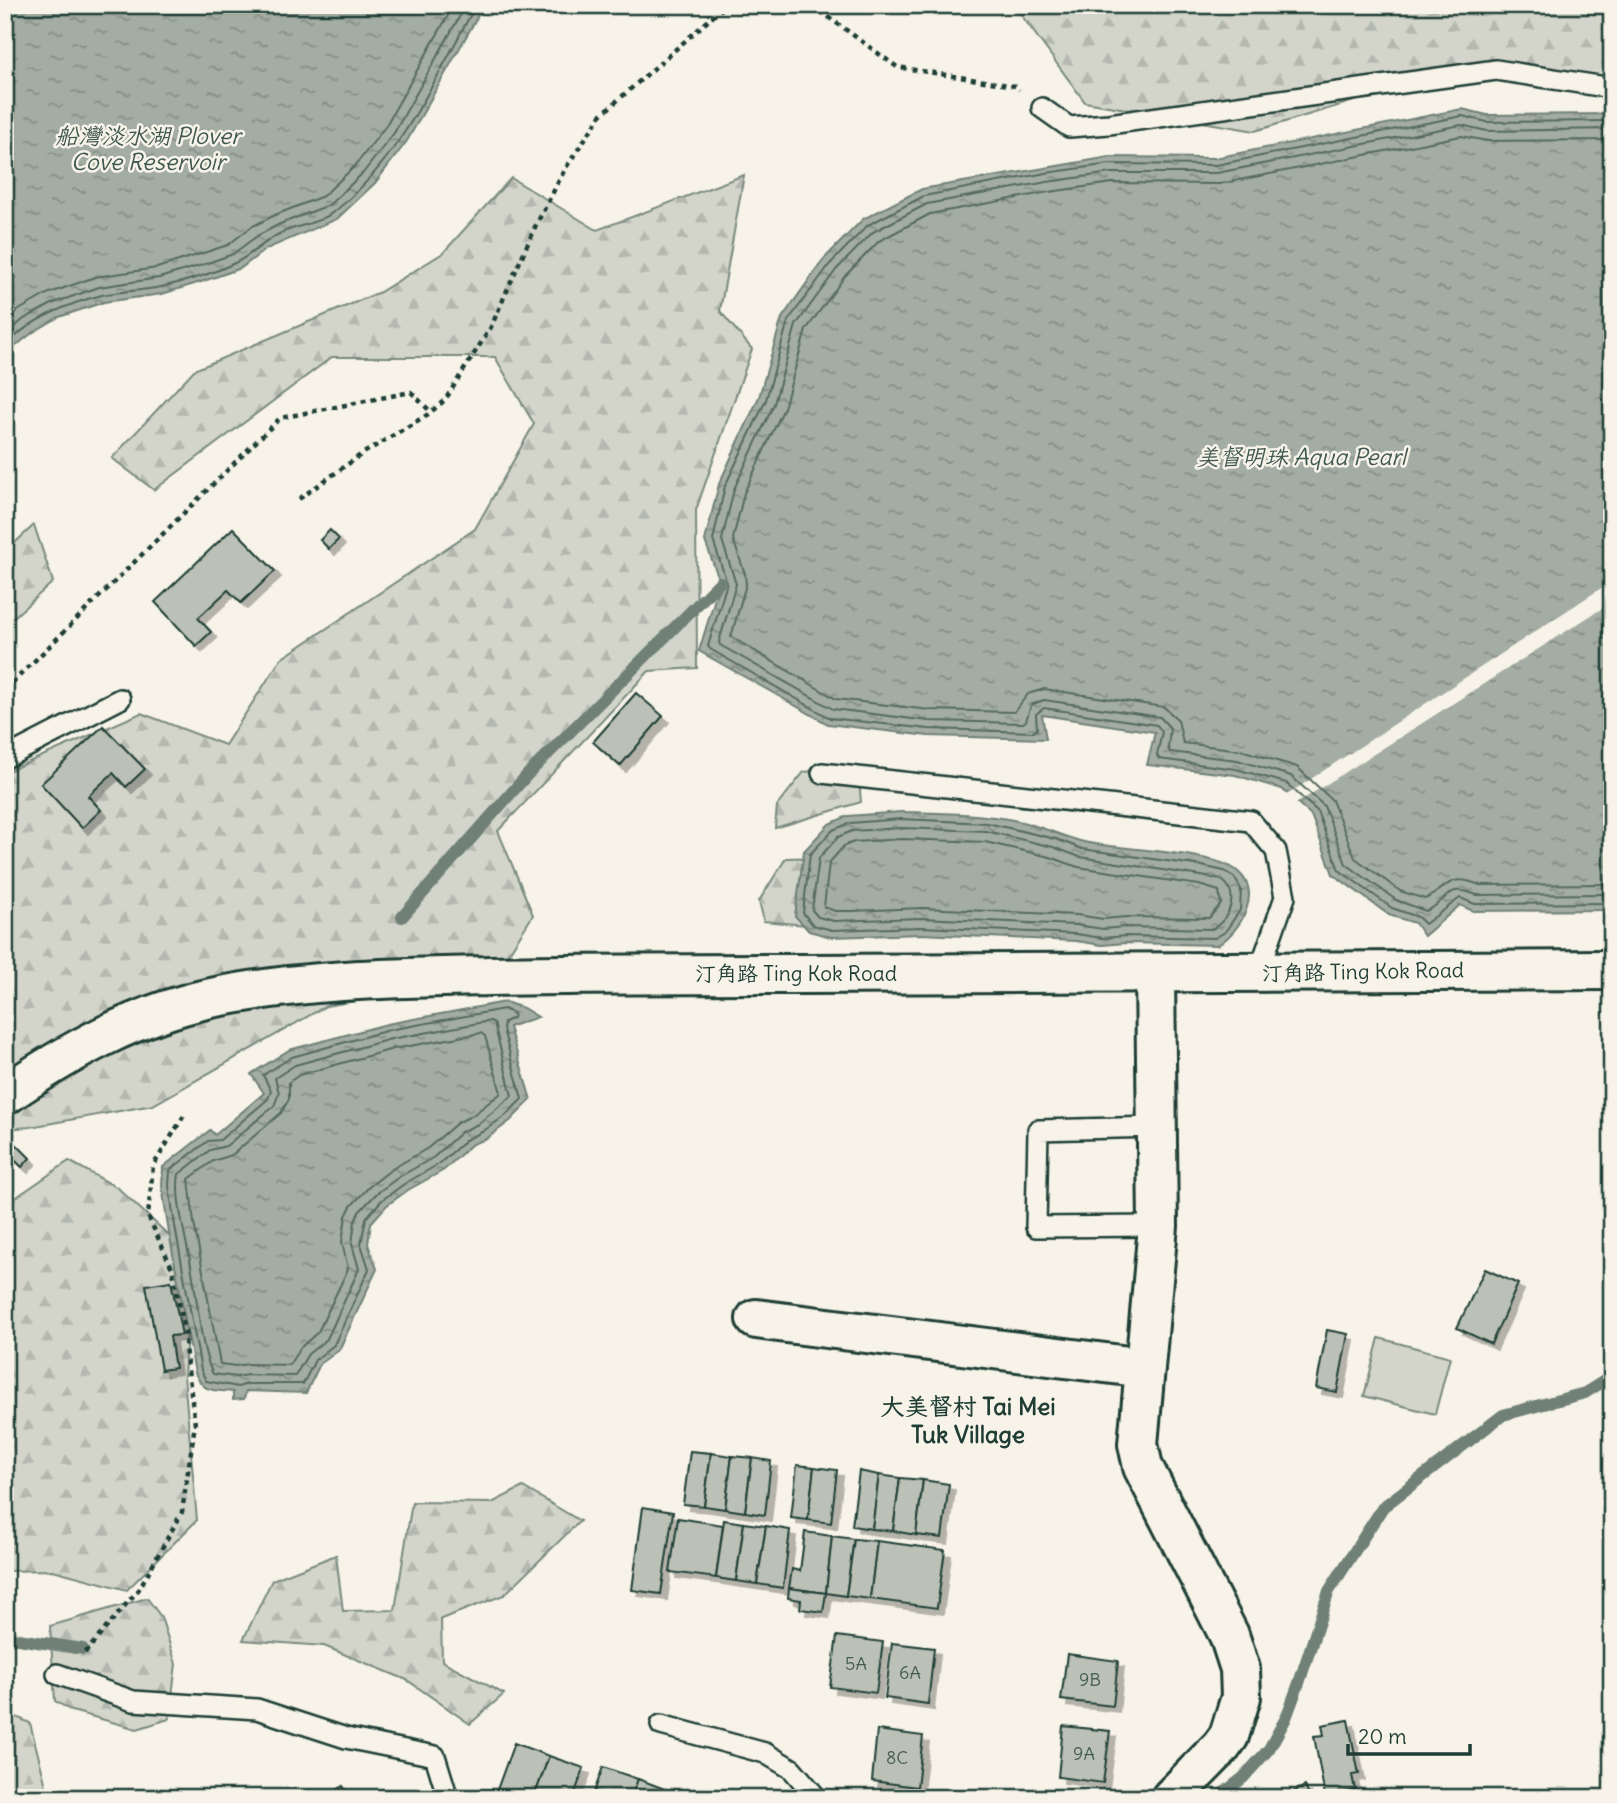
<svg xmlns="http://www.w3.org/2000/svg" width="1617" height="1803" viewBox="0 0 1617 1803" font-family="Delius,'LXGW WenKai TC',sans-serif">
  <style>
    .forest { fill: url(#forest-firs); stroke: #79897f; stroke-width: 2 }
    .park { fill: #d3d5ca; stroke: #79897f; stroke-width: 2 }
    .water { fill: url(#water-ripples); stroke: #6f8077; stroke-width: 2 }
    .pier { fill: #f7f3e8 }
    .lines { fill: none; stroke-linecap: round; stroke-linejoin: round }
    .shore { stroke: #546a60; stroke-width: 2 }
    .stream { stroke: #6f8077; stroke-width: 12 }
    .building { fill: #bbc1b6; stroke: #1f3d34; stroke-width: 2; filter: url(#shadow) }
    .service-casing { stroke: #1f3d34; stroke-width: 24 }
    .minor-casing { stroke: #1f3d34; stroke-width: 44 }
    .tertiary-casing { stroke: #1f3d34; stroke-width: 44 }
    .path { stroke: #1f3d34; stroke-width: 4.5; stroke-dasharray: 5 5; stroke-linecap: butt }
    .service { stroke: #f7f3e8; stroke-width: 19 }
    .minor { stroke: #f7f3e8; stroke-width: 38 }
    .tertiary { stroke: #f7f3e8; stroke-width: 38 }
    .labels { text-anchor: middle; stroke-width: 5; stroke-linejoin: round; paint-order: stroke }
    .number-label { font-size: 18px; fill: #465e54 }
    .street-label { font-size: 21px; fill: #1f3d34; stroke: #f7f3e8 }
    .water-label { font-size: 23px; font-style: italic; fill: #405950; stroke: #f7f3e8 }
    .quarter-label { font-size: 24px; font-weight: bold; fill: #1f3d34; stroke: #f7f3e8 }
  </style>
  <defs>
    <pattern id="forest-firs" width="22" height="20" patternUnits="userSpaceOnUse" patternTransform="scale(1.75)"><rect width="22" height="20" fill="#d3d5ca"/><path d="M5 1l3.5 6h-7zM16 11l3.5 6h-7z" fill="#b5b8ae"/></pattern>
    <pattern id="water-ripples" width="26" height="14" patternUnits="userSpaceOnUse" patternTransform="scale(1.75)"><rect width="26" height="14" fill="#a4ada3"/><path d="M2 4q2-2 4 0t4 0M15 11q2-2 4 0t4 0" fill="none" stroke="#858e86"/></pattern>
    <filter id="shadow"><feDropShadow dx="6" dy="6" stdDeviation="0" flood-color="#0004"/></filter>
  </defs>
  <rect width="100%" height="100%" fill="#f7f3e8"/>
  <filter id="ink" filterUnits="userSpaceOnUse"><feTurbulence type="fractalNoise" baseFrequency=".0143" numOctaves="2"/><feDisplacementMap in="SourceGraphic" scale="14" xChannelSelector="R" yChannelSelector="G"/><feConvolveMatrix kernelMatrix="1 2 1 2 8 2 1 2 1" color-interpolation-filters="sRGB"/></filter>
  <g filter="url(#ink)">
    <g class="forest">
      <path d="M1014,5h598v75l-166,-7 -191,58 -170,-29z"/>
      <path d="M744,175l-24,136 32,38 -56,161 1,158 -48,3 -151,160 35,84 -40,63 -167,28 -173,99 -123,22 -25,2v-342l3,-16 133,-58 84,32 56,-86 194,-130 59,-105 -39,-67h-163l-178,133 -42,-32 82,-88 186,-78 63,-39 68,-75 86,52z"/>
      <path d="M34,525l19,57 -48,43v-73z"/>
      <path d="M858,766l3,36 -86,26 2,-22 27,-34z"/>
      <path d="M825,857l11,71 -72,-7 -5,-20 27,-43z"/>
      <path d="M69,1161l49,27 74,69 -8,119 13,144 -70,70 -74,-20 -48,1v-366z"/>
      <path d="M523,1487l57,34 -76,74 -63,24 1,42 62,33 -34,30 -63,-44 -83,-34 -81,-6 29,-60 64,-25 7,56 52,-1 17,-108 80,1z"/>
      <path d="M147,1598l14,19 15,47 -7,55 -32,10 -65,-18 -17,-10 -5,-75z"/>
      <path d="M5,1712l25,11 19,75h-44z"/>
    </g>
    <path class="park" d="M1379,1338l71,19 -15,57 -71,-18z"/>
    <g class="water">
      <path d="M5,5h479l-77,136 -32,42 -38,36 -71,30 -25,19 -37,13 -42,13 -58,8 -45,15 -27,16 -20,16 -7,13z"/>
      <path d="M1462,109l25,6 125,-1v796l-139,1 -13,-6 -36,31 -9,-13 -26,-8 -56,-41 -22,-59 -29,-26 -47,-14 -88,-10 8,-33 -113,-17 4,24 -118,-3 -100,-12 -129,-73 21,-69 -15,-41 14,-57 40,-87 23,-79 42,-59 39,-40 59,-30 188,-32 105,1z"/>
      <path d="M901,812c40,1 79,1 117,9 23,5 45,16 66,21 35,8 127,9 152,28 28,22 5,60 -18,75l-92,-2 -24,2 -26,-4 -155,-7 -90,3 -22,-6 -14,-15 9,-65 25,-27 19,-8z"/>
      <path d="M505,1002l18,6 15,9 -29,10 22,73 -21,21 -24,18 -14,5 -28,26 -36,20 -22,16 -15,17 -3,21 9,25 -38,81 -19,14 -14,29 -60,-2 -2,8 -11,1v-8c-21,-2 -29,1 -38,-19l-27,-146 -6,-41 1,-19 47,-37 5,5 49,-42 -13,-19 38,-24 98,-26z"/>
    </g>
    <path class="pier" d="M1612,581v21l-318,203 -9,-9z"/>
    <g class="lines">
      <g class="shore">
        <path d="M1612,121l-125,1 -25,-6 -246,49 -106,-1 -64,9 -122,23 -56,29 -38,39 -42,57 -22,79 -41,86 -12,54 14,43 -19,63 2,3 120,69 99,11 105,3 3,-3 -1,-15 8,-6 113,17 5,7 -5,23 2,4 77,10 50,14 31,28 22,59 53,38 26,9 7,7 35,-26 15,6 137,-1"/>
        <path d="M1612,129l-125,2 -26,-6 -244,48h-106l-64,9 -120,22 -54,28 -37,38 -40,55 -22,79 -40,85 -12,51 14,44 -17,58 1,3 113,64 96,12 94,2 3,-2 5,-16 13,-5 116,17 10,11 -2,20 2,4 67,8 54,16 33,30 22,58 50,36 30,11c24,-10 19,-29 51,-16l135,-1"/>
        <path d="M1612,140l-125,1 -26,-5 -242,48 -107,-1 -63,9 -119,22 -51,27 -34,35 -39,54 -22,78 -40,85 -11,46 12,35 1,10 -15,53 105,62 94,11 84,2 14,-18 16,-5 120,18 14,13 5,23 58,7 56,17 35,33 23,58 45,33 25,8c24,-11 23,-27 55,-14l132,-1"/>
        <path d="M5,321l14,-11 28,-16 48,-17 62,-9 71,-23 23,-18 24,-12 48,-19 32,-30 30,-39 69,-122"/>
        <path d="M5,335l19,-16 30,-16 45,-16 60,-9 40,-12 34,-12 24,-18 23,-12 49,-19 34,-32 31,-40 72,-128"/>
        <path d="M5,348c21,-28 65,-45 97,-53 19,-4 39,-4 59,-8 24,-5 53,-14 76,-25 15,-8 28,-21 44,-29 18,-8 39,-10 54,-22 66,-52 101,-135 141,-206"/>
        <path d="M901,819l86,4 69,16 26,10 120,17 22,5 10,6 7,12 -1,21 -15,22 -10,6 -89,-2 -24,2 -26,-4 -155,-7 -89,3 -19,-5 -10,-12 7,-59 23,-24 17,-7z"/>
        <path d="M902,828l84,3 67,16 27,10 140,22c21,12 10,41 -8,50l-86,-2 -23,2 -27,-4 -155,-7 -87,3 -16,-4 -6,-7 7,-52 19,-21 14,-6z"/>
        <path d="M902,839l83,3 65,15 28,10 121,18 20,6 2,13 -12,14 -83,-1 -23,2 -26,-4 -155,-7 -70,3h-17l-11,-4 5,-44 15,-17 10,-4z"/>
        <path d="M504,1009l10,5 -1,4 -9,4 -1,7 19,70 -17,17 -23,16 -15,7 -28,25 -35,20 -22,16 -16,18 -5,26 8,25 -35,76 -19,15 -12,24h-56l-9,3 -32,-6 -5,-11 -26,-144 -6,-40 1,-16 38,-29 12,-1 48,-41 3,-8 -8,-16 29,-18 97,-27z"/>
        <path d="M490,1021l4,2 18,73 -34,28 -17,8 -27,25 -35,20 -22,16 -18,19 -4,9 -3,23 7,25 -32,70 -19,15 -13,22 -48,-1 -10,2 -24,-3c-12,-22 -15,-71 -20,-97 -4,-28 -19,-76 -14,-103l31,-24 16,-4 48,-40 5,-13 -4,-15 20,-13 96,-26z"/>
        <path d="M481,1033l4,3 16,57 -28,22 -16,8 -29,25 -36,21 -22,17 -19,20 -5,10 -4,26 6,27 -30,63 -18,16 -11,17 -42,-1 -11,2 -16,-2 -26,-141 -5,-44 24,-18 19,-6 49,-42 8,-14v-17l10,-7 94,-26z"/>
      </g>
      <g class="stream">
        <path d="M402,917l126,-143 192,-192"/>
        <path d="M5,1637l78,12"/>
        <path d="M1217,1798l26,-20 26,-29 17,-31 13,-35 30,-92 54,-84 120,-92 82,-22 27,-17"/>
      </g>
    </g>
    <g class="building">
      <path d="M233,528l42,43 -34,32 -13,-13 -30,28 13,14 -15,14 -41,-44z"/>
      <path d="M330,530l9,9 -10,10 -9,-9z"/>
      <path d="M636,693l27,23 -43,50 -27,-24z"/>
      <path d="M103,726l42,43 -19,18 -13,-14 -25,23 13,14 -19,18 -41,-44z"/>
      <path d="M15,1143l15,15 -8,9 -16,-15z"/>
      <path d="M1485,1269l33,15 -27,60 -34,-16z"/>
      <path d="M171,1281l11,54 -12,1 5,32 -14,2 -15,-85z"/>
      <path d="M1327,1330l21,4 -11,58 -21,-4z"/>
      <path d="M690,1451l21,2 -7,53 -21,-2z"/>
      <path d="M711,1453l21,3 -7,53 -21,-3z"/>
      <path d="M732,1456l20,2 -7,54 -20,-3z"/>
      <path d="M752,1458l19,3 -6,54 -20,-3z"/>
      <path d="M797,1465l17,2 -6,53 -17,-2z"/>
      <path d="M814,1467l23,3 -6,53 -23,-3z"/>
      <path d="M859,1471l20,4 -7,54 -20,-3z"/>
      <path d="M879,1475l21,3 -7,53 -21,-2z"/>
      <path d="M900,1478l23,2 -7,55 -23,-4z"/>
      <path d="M923,1480l26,4 -7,54 -26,-3z"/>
      <path d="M643,1507l30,5 -12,82 -29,-4z"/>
      <path d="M678,1518l45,7 -7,53 -46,-6z"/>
      <path d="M724,1520l20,3 -8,58 -20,-3z"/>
      <path d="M744,1523l22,3 -9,58 -21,-3z"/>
      <path d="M766,1526l24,4 -7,58 -26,-4z"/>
      <path d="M805,1532l27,4 -6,57 -37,-5 3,-19 8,2z"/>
      <path d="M832,1536l22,3 -8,57 -20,-3z"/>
      <path d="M854,1539l23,2 -7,58 -24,-3z"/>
      <path d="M877,1541l68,9 -8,58 -67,-9z"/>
      <path d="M789,1588l37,5 -3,19 -23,-3 1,-9 -13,-2z"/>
      <path d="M837,1636l46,6 -7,51 -46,-6z"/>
      <path d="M892,1643l42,5 -6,56 -43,-6z"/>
      <path d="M1067,1654l51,7 -5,45 -52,-6z"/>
      <path d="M1348,1720l11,54 -7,1 3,15 -30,6 -11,-60 10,-1 -2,-10z"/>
      <path d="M1063,1726l47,5 -7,52 -45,-6z"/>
      <path d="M877,1730l46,6 -6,51 -45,-6z"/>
      <path d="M514,1743l35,13 -15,42h-40z"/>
      <path d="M549,1756l35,12 -11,30h-39z"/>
      <path d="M603,1767l35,12 -7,19h-39z"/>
      <path d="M638,1779l35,13 -2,6h-40z"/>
      <path d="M343,1786l8,12h-25z"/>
      <path d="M1305,1786l5,12h-30z"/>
    </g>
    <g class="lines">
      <g class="service-casing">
        <g id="service">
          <path d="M1042,108l27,19 40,-3 387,-54 116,18"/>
          <path d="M5,758l115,-59"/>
          <path d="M822,773l429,48 25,30 9,46 -27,77"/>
          <path d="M1157,1127l-119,3 -2,97 122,-1"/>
          <path d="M57,1674l76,27 124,8 89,29 89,18 13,42"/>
          <path d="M661,1725l104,28 27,16 25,29"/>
        </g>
      </g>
      <g class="minor-casing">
        <g id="minor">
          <path d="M1155,975l3,251 -20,218 5,23 86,168 11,34 1,28 -12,39 -8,11 -50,51"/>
          <path d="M756,1319l389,49"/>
        </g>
      </g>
      <g class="tertiary-casing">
        <path id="tertiary" d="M5,1095c63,-43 131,-81 206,-97 92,-19 185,-20 278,-22 101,-2 202,-2 303,-2 273,1 546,-1 820,-4"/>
      </g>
      <g class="path">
        <path d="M812,5l85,62 118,19 4,4"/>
        <path d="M299,499l63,-45 65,-39 18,-15 46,-73 44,-100 30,-58 36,-54 125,-110"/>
        <path d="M5,690l275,-272 131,-26 20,20"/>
        <path d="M85,1653l54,-64 43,-77 13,-88 -10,-77 1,-10 -14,-69 -24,-52 5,-50 32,-52"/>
      </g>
      <use href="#service" class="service"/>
      <use href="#minor" class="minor"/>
      <use href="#tertiary" class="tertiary"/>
    </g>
  </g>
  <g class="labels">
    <g class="number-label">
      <text x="856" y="1670">5A</text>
      <text x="910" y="1679">6A</text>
      <text x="1090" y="1686">9B</text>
      <text x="1084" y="1760">9A</text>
      <text x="897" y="1764">8C</text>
    </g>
    <g class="street-label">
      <text transform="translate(1363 972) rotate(-1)" y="7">汀角路 Ting Kok Road</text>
      <text x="796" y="981">汀角路 Ting Kok Road</text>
    </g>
    <g class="water-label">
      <text x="148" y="144">船灣淡水湖 Plover<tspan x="148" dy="26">Cove Reservoir</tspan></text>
      <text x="1301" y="465">美督明珠 Aqua Pearl</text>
    </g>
    <g class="quarter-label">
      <text x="968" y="1415">大美督村 Tai Mei<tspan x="968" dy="28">Tuk Village</tspan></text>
    </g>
  </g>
  <rect width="1617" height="1803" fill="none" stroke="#f7f3e8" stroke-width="28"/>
  <rect x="14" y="14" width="1589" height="1775" fill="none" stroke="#1f3d34" stroke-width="2.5" filter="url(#ink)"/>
  <path d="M1348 1744v10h122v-10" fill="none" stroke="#1f3d34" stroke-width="3.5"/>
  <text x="1358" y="1744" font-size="21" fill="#1f3d34" stroke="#f7f3e8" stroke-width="5" paint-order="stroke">20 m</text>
</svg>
